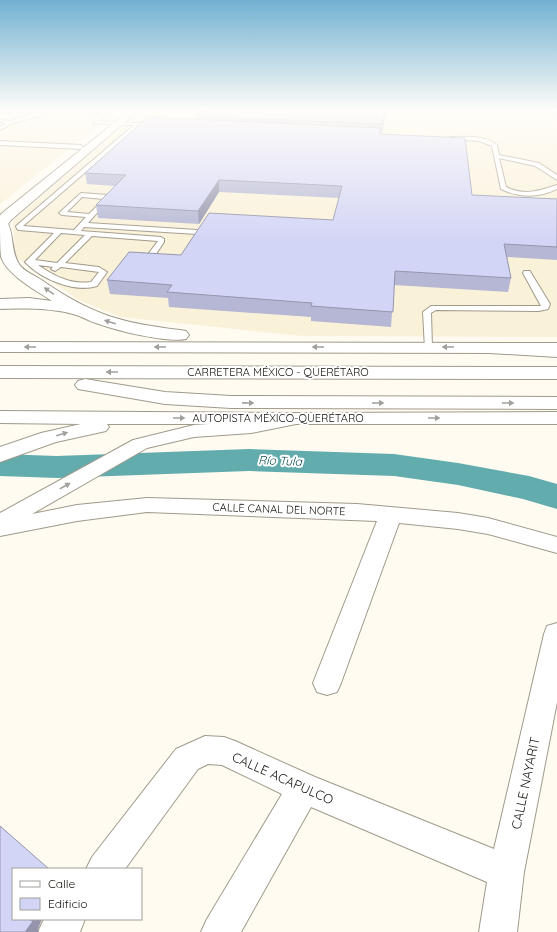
<svg xmlns="http://www.w3.org/2000/svg" width="557" height="932" viewBox="0 0 557 932" font-family="Quicksand,sans-serif">
  <style>
    .built { fill: #faf1d9 }
    .lines { fill: none; stroke-linecap: round; stroke-linejoin: round }
    .river { fill: #62acae; fill-rule: evenodd }
    .lane-casing { stroke: #a09a8b; stroke-width: 2 }
    .street-casing { stroke: #a09a8b; stroke-width: 2 }
    .secondary-casing { stroke: #a09a8b; stroke-width: 2 }
    .primary-casing { stroke: #a09a8b; stroke-width: 2 }
    .highway-casing { stroke: #a09a8b; stroke-width: 2 }
    .lane { fill: #fff; fill-rule: evenodd }
    .street { fill: #fff; fill-rule: evenodd }
    .secondary { fill: #fff; fill-rule: evenodd }
    .primary { fill: #fff; fill-rule: evenodd }
    .highway { fill: #fff; fill-rule: evenodd }
    .wall { fill: #b5b7d4 }
    .shaded-wall { fill: #9495ac }
    .building { fill: #d3d5f6; stroke: #9495ac }
    .oneway { fill: #a1a09d }
    .labels { text-anchor: middle; stroke-width: 4; stroke-linejoin: round; paint-order: stroke }
    .street-label { font-size: 11px; fill: #13110b; stroke: #fff }
    .water-label { font-size: 12px; font-style: italic; fill: #094e50; stroke: #fff }
    .near-street-label { font-size: 13px; fill: #13110b; stroke: #fff }
  </style>
  <rect width="100%" height="100%" fill="#fffbf1"/>
  <g class="built">
    <path d="M0,111h118l-118,93z"/>
    <path d="M142,111h415v226l-255,-1 -182,-19 -41,-17 -61,-41 -3,-9 -2,-29 42,-37z"/>
  </g>
  <g class="lines">
    <path class="river" d="M249,449l145,5 64,9 71,13 28,8v25l-34,-10 -65,-14 -64,-9 -145,-5 -192,7 -57,-2v-22l57,2z"/>
    <g class="lane-casing">
      <g id="lane">
        <path d="M5,111h31l1,1 -2,1 -28,-1z"/>
        <path d="M42,111h6l-9,5 -26,7 -13,7v-3l6,-4 -6,-1v-2l11,1z"/>
        <path d="M85,111l23,1v2l-10,7 57,3 2,1 -2,1h-16l-116,100 51,4 12,-13 -24,-2 -3,-2 22,-20 27,2 3,2 -23,26 109,7 3,2 -3,2 -113,-7 -3,4 80,6 3,2v3l-14,21h-3l-4,-2 15,-20 -66,-5 -27,27 34,4 8,5 -10,14c-23,7 -56,-7 -72,-24l29,-29 -35,-3 -2,-1 -1,-3 118,-101 -40,-2v-4l8,-5zM82,197l22,2 -15,15 -22,-2zM61,233l24,2 -28,28 -22,-3zM38,265l15,2 -2,2 4,2 6,-4 38,5 -8,10c-20,3 -37,-6 -53,-17z"/>
        <path d="M452,137c14,0 33,-2 45,8l2,10 40,8 18,12v5l-22,-14 -36,-8 7,29c18,9 33,4 51,-2v4c-18,9 -38,9 -56,0l-9,-43 -13,-5 -29,-2v-2z"/>
        <path d="M0,141l81,4 3,2 -3,2 -81,-4z"/>
        <path d="M524,271h6l1,2 19,31 -2,5 -9,2 -103,-1 -5,3 1,34 -4,3 -3,-1 -2,-37 8,-6h110l-18,-33z"/>
      </g>
    </g>
    <g class="street-casing">
      <g id="street">
        <path d="M294,413l7,2 3,4 -3,4 -50,10 -57,4 -47,11 -115,66 45,-9 70,-7 210,6 101,9 30,5 69,19v16l-69,-19 -30,-5 -59,-6 -58,160 -4,9 -10,3 -10,-3 -4,-9 64,-162 -230,-9 -70,9 -77,15v-23l133,-73 61,-15 57,-4z"/>
        <path d="M557,623v79l-33,170 -7,60h-38l8,-50 -176,-75 -70,125h-40l6,-13 75,-125 -60,-29 -14,-1 -10,5 -73,100h-39l6,-12 84,-108 29,-13 19,1 11,4 80,36 179,72 50,-215 3,-8z"/>
        <path d="M44,919h41l-5,13h-42z"/>
      </g>
    </g>
    <g class="secondary-casing">
      <path id="secondary" d="M129,111h9l-127,109 -6,8 -5,1v-13l1,-2z"/>
    </g>
    <g class="primary-casing">
      <g id="primary">
        <path d="M0,219l6,1c9,14 4,30 13,44 4,7 17,12 24,17 49,34 79,42 137,49l6,1 3,4 -3,4c-19,4 -68,-8 -87,-15 -9,-2 -17,-8 -26,-10 -21,-6 -51,-6 -73,-5v-10l29,-1 23,3c-15,-10 -45,-26 -51,-44 -1,-11 -1,-26 -1,-38z"/>
        <path d="M0,342l557,1v10l-557,-1z"/>
        <path d="M0,411l297,2 260,-1v12h-450l2,3 -3,4 -50,11 -56,20v-15l41,-14 40,-9 -81,-1z"/>
      </g>
    </g>
    <g class="highway-casing">
      <g id="highway">
        <path d="M479,343l78,4v10l-84,-5 -3,-4 3,-4z"/>
        <path d="M0,366l557,1v12l-557,-1z"/>
        <path d="M85,379l80,13 66,4 326,1v12l-326,-1 -66,-4 -87,-15 -3,-4 3,-4z"/>
      </g>
    </g>
    <use href="#lane" class="lane"/>
    <use href="#street" class="street"/>
    <use href="#secondary" class="secondary"/>
    <use href="#primary" class="primary"/>
    <use href="#highway" class="highway"/>
  </g>
  <path class="wall" d="M202,111h184l-5,23 91,61 85,4v61l-50,-3 4,21 -3,14 -114,-7 -3,42 -80,-6v-4l-142,-10 -1,-9 -58,-4 -3,-14 74,-25 152,-35 6,-22 -120,-6 -20,32 -101,-6 -2,-13 19,-19 -28,-2 -2,-11 112,-54v-3z"/>
  <g class="shaded-wall">
    <path d="M385,111h1l-4,22v-9z"/>
    <path d="M219,180v12l-20,32 -1,-13z"/>
    <path d="M30,919h12l-4,10 1,3h-14z"/>
  </g>
  <g class="building">
    <path d="M202,111h183l-3,13 -185,-8z"/>
    <path d="M148,117l233,11 -1,6 85,4 7,57 85,4v48l-53,-3 7,34 -116,-7 -2,41 -82,-6 1,-3 -145,-11 5,-7 -65,-5 22,-28 52,3 28,-42 124,7 9,-34 -123,-6 -21,31 -102,-6 30,-30 -41,-2z"/>
    <path d="M0,826l49,43h-36v50h17v1l3,1 -8,11h-25z"/>
  </g>
  <defs><path id="oneway-solid" d="M-6-.8H1V-3.2L6.5 0L1 3.2V.8H-6Z"/></defs>
  <g class="oneway">
    <use href="#oneway-solid" transform="translate(49 291) rotate(-146)"/>
    <use href="#oneway-solid" transform="translate(110 322) rotate(-163)"/>
    <use href="#oneway-solid" transform="translate(30 347) rotate(-180)"/>
    <use href="#oneway-solid" transform="translate(160 347) rotate(-180)"/>
    <use href="#oneway-solid" transform="translate(318 347) rotate(-180)"/>
    <use href="#oneway-solid" transform="translate(448 347) rotate(-180)"/>
    <use href="#oneway-solid" transform="translate(112 372) rotate(-180)"/>
    <use href="#oneway-solid" transform="translate(248 403) rotate(1)"/>
    <use href="#oneway-solid" transform="translate(378 403)"/>
    <use href="#oneway-solid" transform="translate(508 403)"/>
    <use href="#oneway-solid" transform="translate(179 418)"/>
    <use href="#oneway-solid" transform="translate(434 418)"/>
    <use href="#oneway-solid" transform="translate(62 434) rotate(-16)"/>
    <use href="#oneway-solid" transform="translate(65 486) rotate(-29)"/>
  </g>
  <linearGradient id="sky" x2="0" y2="1"><stop stop-color="#72b1d1"/><stop offset="0.46" stop-color="#fffdf9"/><stop offset="1" stop-color="#fffdf9" stop-opacity="0"/></linearGradient>
  <rect width="557" height="241" fill="url(#sky)"/>
  <g class="labels">
    <g class="street-label">
      <text x="278" y="376">CARRETERA MÉXICO - QUERÉTARO</text>
      <text x="278" y="422">AUTOPISTA MÉXICO-QUERÉTARO</text>
      <text transform="translate(279 509) rotate(2)" y="4">CALLE CANAL DEL NORTE</text>
    </g>
    <g class="water-label">
      <text transform="translate(280 461) rotate(2)" y="4">Río Tula</text>
    </g>
    <g class="near-street-label">
      <text transform="translate(283 778) rotate(24)" y="5">CALLE ACAPULCO</text>
      <text transform="translate(525 783) rotate(-78)" y="5">CALLE NAYARIT</text>
    </g>
  </g>
  <rect x="12" y="868" width="130" height="52" fill="#ffffff" stroke="#a1a09d"/>
  <rect x="20" y="881" width="20" height="6" fill="#ffffff" stroke="#a1a09d"/>
  <text x="48" y="888" font-size="12" fill="#13110b">Calle</text>
  <rect x="20" y="898" width="20" height="12" fill="#d3d5f6" stroke="#a1a09d"/>
  <text x="48" y="908" font-size="12" fill="#13110b">Edificio</text>
</svg>
